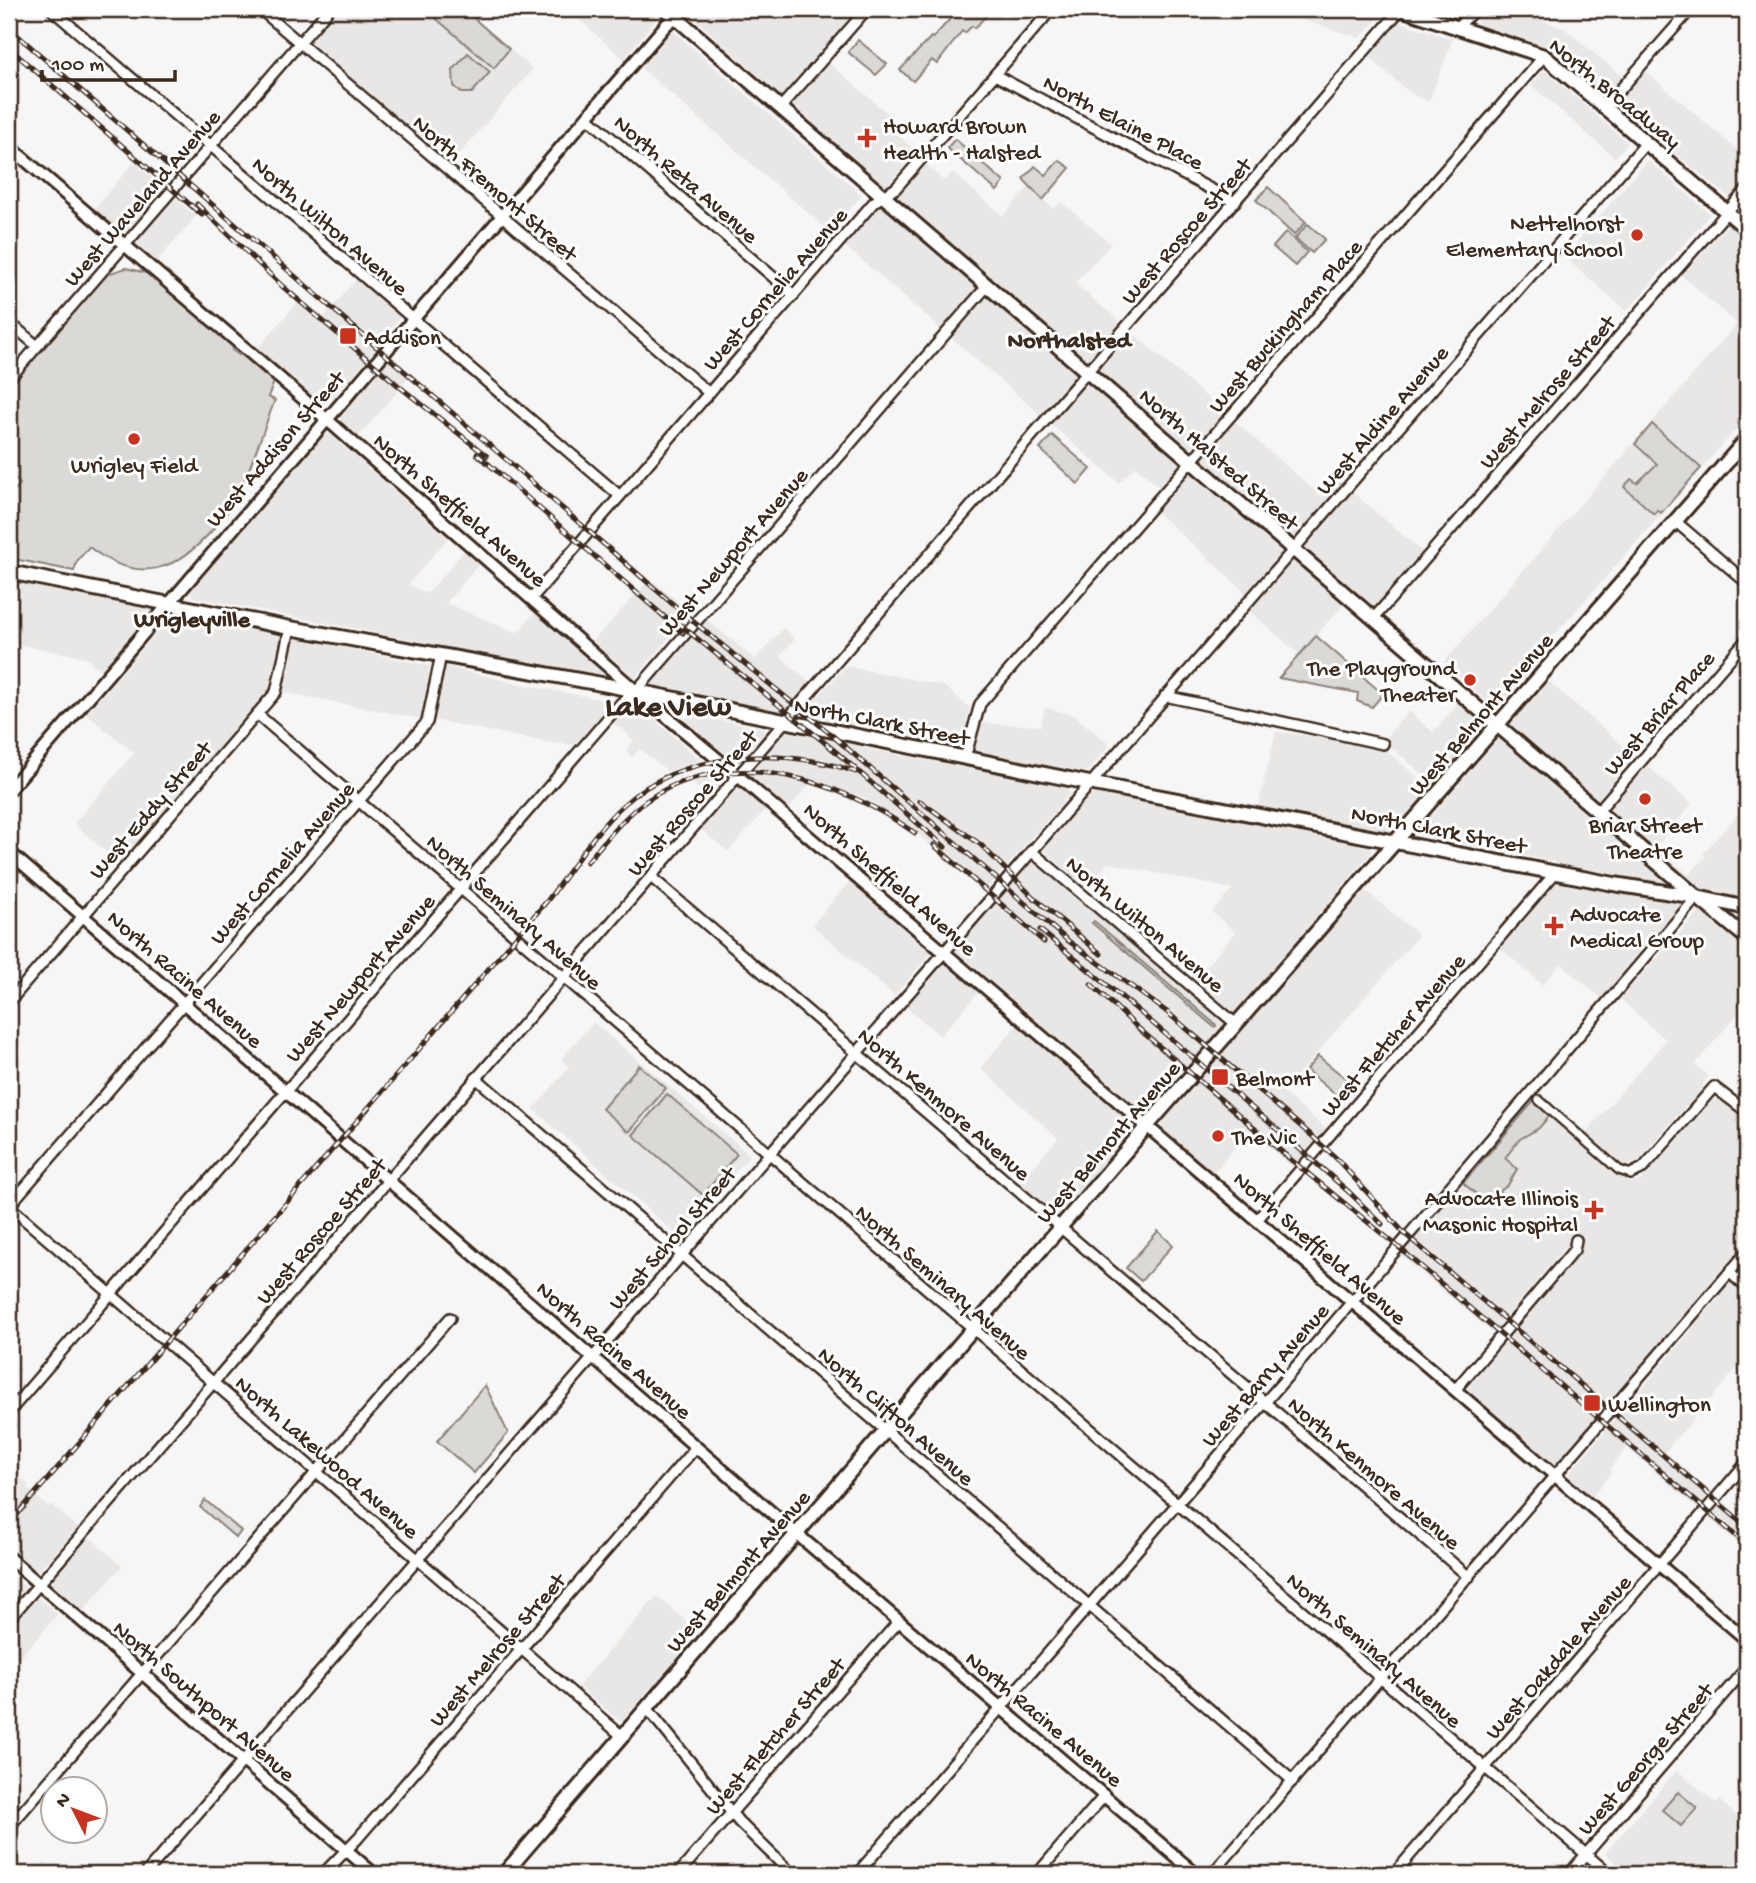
<svg xmlns="http://www.w3.org/2000/svg" width="1756" height="1883" viewBox="0 0 1756 1883" font-family="'Gochi Hand',sans-serif">
  <style>
    .built { fill: #e9e7e6 }
    .green { fill: #dbd9d6; stroke: #8b827a; stroke-width: 2 }
    .lines { fill: none; stroke-linecap: round; stroke-linejoin: round }
    .pedestrian-casing { stroke: #3b2a1e; stroke-width: 12 }
    .minor-casing { stroke: #3b2a1e; stroke-width: 14 }
    .tertiary-casing { stroke: #3b2a1e; stroke-width: 16 }
    .secondary-casing { stroke: #3b2a1e; stroke-width: 18 }
    .pedestrian { stroke: #fff; stroke-width: 7 }
    .minor { stroke: #fff; stroke-width: 9 }
    .tertiary { stroke: #fff; stroke-width: 10 }
    .secondary { stroke: #fff; stroke-width: 12 }
    .rail-casing { stroke: #3b2a1e; stroke-width: 5 }
    .rail { stroke: #fff; stroke-width: 2.5; stroke-dasharray: 8; stroke-linecap: butt }
    .poi-dot { fill: #c8321e; stroke: #fff; stroke-width: 2.5 }
    .labels { text-anchor: middle; stroke-width: 6; stroke-linejoin: round; paint-order: stroke }
    .street-label { font-size: 23px; fill: #3b2a1e; stroke: #fff }
    .poi-label { font-size: 23px; fill: #3b2a1e; stroke: #fff; text-anchor: start }
    .neighbourhood-label { font-size: 24px; font-weight: bold; fill: #3b2a1e; stroke: #fff }
    .district-label { font-size: 30px; font-weight: bold; fill: #3b2a1e; stroke: #fff }
  </style>
  <rect width="100%" height="100%" fill="#f7f6f6"/>
  <filter id="ink" filterUnits="userSpaceOnUse"><feTurbulence type="fractalNoise" baseFrequency=".0143" numOctaves="2"/><feDisplacementMap in="SourceGraphic" scale="14" xChannelSelector="R" yChannelSelector="G"/><feConvolveMatrix kernelMatrix="1 2 1 2 8 2 1 2 1" color-interpolation-filters="sRGB"/></filter>
  <g filter="url(#ink)">
    <g class="built">
      <path d="M337,9h126l70,60 -84,97 -140,-122z"/>
      <path d="M567,9h85l6,8 -34,42z"/>
      <path d="M696,9h164l-78,88 -92,-82z"/>
      <path d="M1268,9h93l20,6 -21,23z"/>
      <path d="M1426,9h41l-10,9z"/>
      <path d="M1484,9h25l55,19 59,49 -15,17h-6l-55,-46 -69,-23 -3,-7z"/>
      <path d="M1399,22l54,17 -24,63 -19,-9 -41,-36z"/>
      <path d="M673,31l189,164 -32,37 -189,-164z"/>
      <path d="M828,62l65,56 -6,7 30,27 -32,35 -94,-83z"/>
      <path d="M1544,70l84,73 -13,15 -84,-73z"/>
      <path d="M1644,70l103,88v20l-17,20 -114,-92v-5z"/>
      <path d="M1648,160l62,54 -83,97 -63,-54z"/>
      <path d="M134,162l31,27 -43,48 -31,-25z"/>
      <path d="M925,164l19,17 8,-9 51,44 25,-29 26,22 7,-8 50,43 -36,39 246,213 16,-17 86,73 -59,68 -19,-17 -46,51 -51,-44 7,-9 -98,-89 13,-15 -35,-31 -16,17 -275,-238 37,-41 16,-10z"/>
      <path d="M174,197l22,19 -41,48 -20,-16 -2,-6z"/>
      <path d="M1729,223l18,16v178l-211,239 3,4 -43,50 -53,-47 294,-339 -55,-48z"/>
      <path d="M357,278l42,37v3l-18,26 -52,58 -9,3 -64,-55 41,-47 23,19z"/>
      <path d="M387,359l22,19 -51,59 -16,-14 -2,-7 38,-43z"/>
      <path d="M330,434l118,104 -39,46 18,10 37,-43 15,13 -33,39 69,29 4,-1 17,-20 68,60 -2,6 -409,-80 -2,-6 133,-156z"/>
      <path d="M650,579l41,33 -56,66 -42,-37z"/>
      <path d="M9,581l144,29 -51,61 -17,-14 -76,-14z"/>
      <path d="M173,614l109,21 -12,54 -150,175 -46,-40 60,-71 -48,-39z"/>
      <path d="M706,619l49,40 28,-31 12,11 -15,17 32,28 -29,30 -130,-23 -3,-6z"/>
      <path d="M295,637l135,29 -9,53 -138,-27z"/>
      <path d="M444,666l76,18 120,23 61,53 -34,11 -27,-22 -8,8 -6,-7 7,-9 -9,-10 -23,-15 -27,29 -24,-2 -117,-23z"/>
      <path d="M846,666l98,20 26,22 -4,14 75,4 4,-19 30,9 35,29 -23,27 -283,-51 -4,-3 1,-3z"/>
      <path d="M1548,681l144,123 -36,43 33,28 17,-19 -3,-3 44,-49v95l-42,-10 -98,114 -46,-39 -19,21 -52,-46 67,-77 -142,-27z"/>
      <path d="M1458,703l26,23 -51,58 -50,-44 26,-29 24,21z"/>
      <path d="M689,714l73,14 5,4 -2,5 -26,28 -53,-44z"/>
      <path d="M784,731l67,13 16,5 199,38 4,7 -87,99 -78,-70 -40,-25 -53,-17 -23,28 -32,-28 -9,-3 -1,-7z"/>
      <path d="M1276,731l107,17 47,40 -40,45 -132,-26z"/>
      <path d="M726,774l1,1 -18,22 -18,-15z"/>
      <path d="M737,785l29,24 -38,43 -30,-25z"/>
      <path d="M1090,792l280,55 3,4 -138,161 -6,1 -35,-32 41,-49 -23,-20 20,-23 -124,-26 -22,25 -44,-39v-3l44,-52z"/>
      <path d="M1031,859l183,156 5,1 6,5v6l-10,8 -67,77h-4l-11,-8 -178,-154v-4z"/>
      <path d="M850,881l82,71 -38,44 -82,-71z"/>
      <path d="M1364,889l55,46 -136,157 43,37 -34,38 -42,-37 -37,43 -51,-45v-5l68,-78v-4l8,-9 3,-1z"/>
      <path d="M1699,912l5,2 43,37v52l-52,61 13,12 -5,7v9l-10,12 -8,3 -48,55 -14,5 -3,8 10,8 10,-2 70,-80 10,-3 27,23v120l-55,65v3l-9,7 -125,148 -5,1 -84,-73 -2,-6 113,-133 2,-9 -9,-6 -80,95 -92,-78 135,-157 46,39 84,-97 -46,-41z"/>
      <path d="M942,961l37,31 -39,44 -36,-31z"/>
      <path d="M593,1022l157,133 -71,82 -146,-128 36,-42 -8,-8z"/>
      <path d="M1017,1025l115,100 1,3 -77,90 -38,-33 40,-47 -78,-70z"/>
      <path d="M1729,1282l18,15v65l-3,-2 -79,92 46,40 -14,16 -70,-60 -18,22 3,2 -20,25 -22,-18 -1,-6 122,-142v-4l28,-29v-4z"/>
      <path d="M9,1468l20,17 -2,3 21,19 3,-3 27,24 -41,44 -28,-23z"/>
      <path d="M1721,1500l26,23v28l-40,-34z"/>
      <path d="M88,1536l34,30 -39,45 -33,-29z"/>
      <path d="M9,1572l16,15 -16,21z"/>
      <path d="M657,1596l42,36 -78,90 -43,-36z"/>
      <path d="M39,1598l19,16 -39,45 -10,-9v-22l24,-28z"/>
      <path d="M1677,1770l39,33 3,-3 28,24v29l-18,21h-99l-25,-21z"/>
    </g>
    <g class="green">
      <path d="M425,9h38l46,40 -15,19z"/>
      <path d="M956,9h36l-17,19 -3,-2 -7,7 -3,-2 -25,33 -5,-4 -19,21 -13,-11 31,-33 2,1 24,-27z"/>
      <path d="M858,40l29,24 -11,11 -28,-23z"/>
      <path d="M468,53l22,19 -18,21h-10l-8,-7 -1,-16z"/>
      <path d="M955,139l49,43 -7,9 -50,-43z"/>
      <path d="M1059,160l11,8 -27,32 -20,-21 12,-13 11,9z"/>
      <path d="M1268,187l38,35 -12,13 -38,-35z"/>
      <path d="M1308,224l17,15 -13,14 -17,-15z"/>
      <path d="M1286,232l21,20 -12,14 -22,-19z"/>
      <path d="M126,268l24,6 84,73 -2,3 7,5 2,-1 33,28 -6,15 7,3c-13,33 -24,69 -40,101 -5,9 -13,17 -20,26 -37,44 -76,59 -126,20l-12,14 -3,10 -65,-13v-62l11,-12 -11,-12v-85l2,-6 93,-106z"/>
      <path d="M1652,424l49,44 -40,45 -4,-3 -3,4 -30,-27 7,-8 6,4 20,-19 -22,-20z"/>
      <path d="M1052,435l39,34 -13,15 -38,-35z"/>
      <path d="M1316,636l67,58 -11,13 -15,-6 1,-8 -79,-15z"/>
      <path d="M1094,921l122,104v1l-2,1 -122,-104z"/>
      <path d="M1318,1056l37,30 -12,15 -37,-31z"/>
      <path d="M639,1065l27,23 -37,44 -27,-23z"/>
      <path d="M667,1094l70,60 -34,41 -70,-60z"/>
      <path d="M1534,1101l16,14 -11,13 -19,11 -15,19 12,11 -9,16 -17,13 2,5 -4,2 -26,-22z"/>
      <path d="M1158,1231l15,14 -32,36 -15,-13z"/>
      <path d="M485,1385l23,48 -34,40 -37,-32z"/>
      <path d="M205,1500l36,31 -5,7 -36,-31z"/>
      <path d="M1678,1792l19,16 -16,18 -19,-16z"/>
    </g>
    <g class="lines">
      <g class="pedestrian-casing">
        <path id="pedestrian" d="M1539,1100l80,70 12,4"/>
      </g>
      <g class="minor-casing">
        <g id="minor">
          <path d="M51,9l569,487"/>
          <path d="M260,9l449,384"/>
          <path d="M1459,26l16,-17"/>
          <path d="M995,75l240,127"/>
          <path d="M781,107l86,-98"/>
          <path d="M1604,108l87,-99"/>
          <path d="M587,117l207,178"/>
          <path d="M9,322l28,24"/>
          <path d="M9,379l320,-370"/>
          <path d="M1675,521l72,62"/>
          <path d="M531,599l343,-397 22,-14 156,-179"/>
          <path d="M1374,618l373,-429"/>
          <path d="M1165,696l218,48"/>
          <path d="M257,714l1352,1160"/>
          <path d="M965,758l15,-54 564,-648"/>
          <path d="M1598,811l149,-172"/>
          <path d="M1031,851l205,173"/>
          <path d="M651,877l818,700"/>
          <path d="M9,1002l267,-310 14,-64"/>
          <path d="M476,1078l817,703"/>
          <path d="M1631,1174l12,-6 71,-81 33,25"/>
          <path d="M9,1206l613,530"/>
          <path d="M9,1206l418,-484 14,-67"/>
          <path d="M1257,1220l299,-348"/>
          <path d="M1730,1273l17,15"/>
          <path d="M1455,1390l119,-140 2,-10"/>
          <path d="M9,1412l612,-709 15,-12 352,-406"/>
          <path d="M9,1619l1392,-1610"/>
          <path d="M647,1708l92,114 53,52"/>
          <path d="M9,1827l441,-509"/>
          <path d="M145,1874l1501,-1731"/>
          <path d="M323,1874l35,-36 338,-391"/>
          <path d="M678,1874l221,-253"/>
          <path d="M857,1874l487,-563 353,-414"/>
          <path d="M1037,1874l67,-78"/>
          <path d="M1212,1874l535,-622"/>
          <path d="M1394,1874l353,-412"/>
          <path d="M1569,1874l178,-207"/>
          <path d="M1746,1874l1,-1"/>
        </g>
      </g>
      <g class="tertiary-casing">
        <g id="tertiary">
          <path d="M9,146l266,228 361,317 102,85 1009,864"/>
          <path d="M9,790l657,-765 18,-16"/>
          <path d="M9,852l769,666 418,356"/>
          <path d="M9,1558l365,316"/>
        </g>
      </g>
      <g class="secondary-casing">
        <g id="secondary">
          <path d="M666,9l1031,888 50,41"/>
          <path d="M1401,9l143,47 203,173"/>
          <path d="M9,572l281,56 317,57 482,98 525,101 83,13 50,11"/>
          <path d="M504,1874l651,-757 592,-678"/>
        </g>
      </g>
      <use href="#pedestrian" class="pedestrian"/>
      <use href="#minor" class="minor"/>
      <use href="#tertiary" class="tertiary"/>
      <use href="#secondary" class="secondary"/>
      <g class="rail-casing">
        <g id="rail">
          <path d="M9,28l674,585 150,123 234,204 100,72 144,123 24,22 70,77 342,293"/>
          <path d="M9,48l193,167"/>
          <path d="M197,204l85,82 118,101 87,69"/>
          <path d="M477,454l206,179"/>
          <path d="M677,622l158,129 110,96"/>
          <path d="M920,801l61,44 51,51 69,58"/>
          <path d="M934,845l110,97"/>
          <path d="M587,862c18,-21 36,-45 59,-61 83,-58 194,-21 269,32"/>
          <path d="M1040,930l95,78 150,128 65,57 32,31"/>
          <path d="M1091,984l47,44 152,131 106,86 351,300"/>
          <path d="M9,1524l538,-623c25,-32 46,-69 76,-96 61,-55 159,-58 233,-33"/>
        </g>
      </g>
      <use href="#rail" class="rail"/>
    </g>
  </g>
  <g class="poi-dot">
    <path d="M863.5 127.5h7v7h7v7h-7v7h-7v-7h-7v-7h7z"/>
    <circle cx="1637" cy="235" r="7"/>
    <rect x="339" y="327" width="18" height="18" rx="3.5"/>
    <circle cx="134" cy="439" r="7"/>
    <circle cx="1470" cy="680" r="7"/>
    <circle cx="1645" cy="799" r="7"/>
    <path d="M1550.5 915.5h7v7h7v7h-7v7h-7v-7h-7v-7h7z"/>
    <rect x="1211" y="1068" width="18" height="18" rx="3.5"/>
    <circle cx="1218" cy="1136" r="7"/>
    <path d="M1590.5 1199.5h7v7h7v7h-7v7h-7v-7h-7v-7h7z"/>
    <rect x="1583" y="1394" width="18" height="18" rx="3.5"/>
  </g>
  <g class="labels">
    <g class="street-label">
      <text transform="translate(1616 92) rotate(39)" y="8">North Broadway</text>
      <text transform="translate(1124 121) rotate(28)" y="8">North Elaine Place</text>
      <text transform="translate(687 178) rotate(41)" y="8">North Reta Avenue</text>
      <text transform="translate(496 187) rotate(41)" y="8">North Fremont Street</text>
      <text transform="translate(141 197) rotate(-49)" y="8">West Waveland Avenue</text>
      <text transform="translate(331 225) rotate(41)" y="8">North Wilton Avenue</text>
      <text transform="translate(1185 230) rotate(-49)" y="8">West Roscoe Street</text>
      <text transform="translate(774 288) rotate(-49)" y="8">West Cornelia Avenue</text>
      <text transform="translate(1284 325) rotate(-49)" y="8">West Buckingham Place</text>
      <text transform="translate(1546 391) rotate(-49)" y="8">West Melrose Street</text>
      <text transform="translate(1381 419) rotate(-49)" y="8">West Aldine Avenue</text>
      <text transform="translate(274 448) rotate(-49)" y="8">West Addison Street</text>
      <text transform="translate(1220 458) rotate(41)" y="8">North Halsted Street</text>
      <text transform="translate(461 509) rotate(41)" y="8">North Sheffield Avenue</text>
      <text transform="translate(732 551) rotate(-49)" y="8">West Newport Avenue</text>
      <text transform="translate(1658 712) rotate(-49)" y="8">West Briar Place</text>
      <text transform="translate(1480 713) rotate(-49)" y="8">West Belmont Avenue</text>
      <text transform="translate(882 720) rotate(11)" y="8">North Clark Street</text>
      <text transform="translate(691 802) rotate(-49)" y="8">West Roscoe Street</text>
      <text transform="translate(149 809) rotate(-49)" y="8">West Eddy Street</text>
      <text transform="translate(1439 828) rotate(11)" y="8">North Clark Street</text>
      <text transform="translate(281 862) rotate(-49)" y="8">West Cornelia Avenue</text>
      <text transform="translate(891 878) rotate(41)" y="8">North Sheffield Avenue</text>
      <text transform="translate(515 911) rotate(41)" y="8">North Seminary Avenue</text>
      <text transform="translate(1146 923) rotate(40)" y="8">North Wilton Avenue</text>
      <text transform="translate(359 977) rotate(-49)" y="8">West Newport Avenue</text>
      <text transform="translate(186 978) rotate(41)" y="8">North Racine Avenue</text>
      <text transform="translate(1392 1034) rotate(-49)" y="8">West Fletcher Avenue</text>
      <text transform="translate(945 1103) rotate(41)" y="8">North Kenmore Avenue</text>
      <text transform="translate(1107 1141) rotate(-49)" y="8">West Belmont Avenue</text>
      <text transform="translate(320 1230) rotate(-49)" y="8">West Roscoe Street</text>
      <text transform="translate(671 1237) rotate(-49)" y="8">West School Street</text>
      <text transform="translate(1321 1247) rotate(41)" y="8">North Sheffield Avenue</text>
      <text transform="translate(944 1281) rotate(41)" y="8">North Seminary Avenue</text>
      <text transform="translate(615 1349) rotate(41)" y="8">North Racine Avenue</text>
      <text transform="translate(1264 1374) rotate(-49)" y="8">West Barry Avenue</text>
      <text transform="translate(897 1415) rotate(41)" y="8">North Clifton Avenue</text>
      <text transform="translate(328 1456) rotate(41)" y="8">North Lakewood Avenue</text>
      <text transform="translate(1375 1472) rotate(41)" y="8">North Kenmore Avenue</text>
      <text transform="translate(737 1570) rotate(-49)" y="8">West Belmont Avenue</text>
      <text transform="translate(496 1649) rotate(-49)" y="8">West Melrose Street</text>
      <text transform="translate(1375 1649) rotate(41)" y="8">North Seminary Avenue</text>
      <text transform="translate(1557 1656) rotate(-49)" y="8">West Oakdale Avenue</text>
      <text transform="translate(205 1700) rotate(41)" y="8">North Southport Avenue</text>
      <text transform="translate(1045 1718) rotate(40)" y="8">North Racine Avenue</text>
      <text transform="translate(774 1735) rotate(-49)" y="8">West Fletcher Street</text>
      <text transform="translate(1644 1758) rotate(-49)" y="8">West George Street</text>
    </g>
    <g class="poi-label">
      <text x="883" y="133">Howard Brown<tspan x="883" dy="26">Health - Halsted</tspan></text>
      <text x="1623" y="230" text-anchor="end">Nettelhorst<tspan x="1623" dy="26">Elementary School</tspan></text>
      <text x="364" y="344">Addison</text>
      <text x="134" y="472" text-anchor="middle">Wrigley Field</text>
      <text x="1456" y="675" text-anchor="end">The Playground<tspan x="1456" dy="26">Theater</tspan></text>
      <text x="1645" y="832" text-anchor="middle">Briar Street<tspan x="1645" dy="26">Theatre</tspan></text>
      <text x="1570" y="921">Advocate<tspan x="1570" dy="26">Medical Group</tspan></text>
      <text x="1236" y="1085">Belmont</text>
      <text x="1232" y="1144">The Vic</text>
      <text x="1578" y="1205" text-anchor="end">Advocate Illinois<tspan x="1578" dy="26">Masonic Hospital</tspan></text>
      <text x="1608" y="1411">Wellington</text>
    </g>
    <g class="neighbourhood-label">
      <text x="1069" y="347">Northalsted</text>
      <text x="192" y="626">Wrigleyville</text>
    </g>
    <g class="district-label">
      <text x="668" y="715">Lake View</text>
    </g>
  </g>
  <rect width="1756" height="1883" fill="none" stroke="#fff" stroke-width="35"/>
  <rect x="18" y="18" width="1721" height="1848" fill="none" stroke="#3b2a1e" stroke-width="2.5" filter="url(#ink)"/>
  <g transform="translate(74 1810) rotate(312)"><circle r="33" fill="#ffffff" stroke="#b1aaa5" stroke-width="2"/>
  <path d="M0-5L12 26L0 18L-12 26Z" fill="#c8321e"/>
  <text y="-10" font-size="19" font-weight="bold" text-anchor="middle" fill="#3b2a1e">N</text>
  </g>
  <path d="M42 70v10h133v-10" fill="none" stroke="#3b2a1e" stroke-width="3.5"/>
  <text x="52" y="70" font-size="21" fill="#3b2a1e" stroke="#ffffff" stroke-width="5" paint-order="stroke">100 m</text>
</svg>
